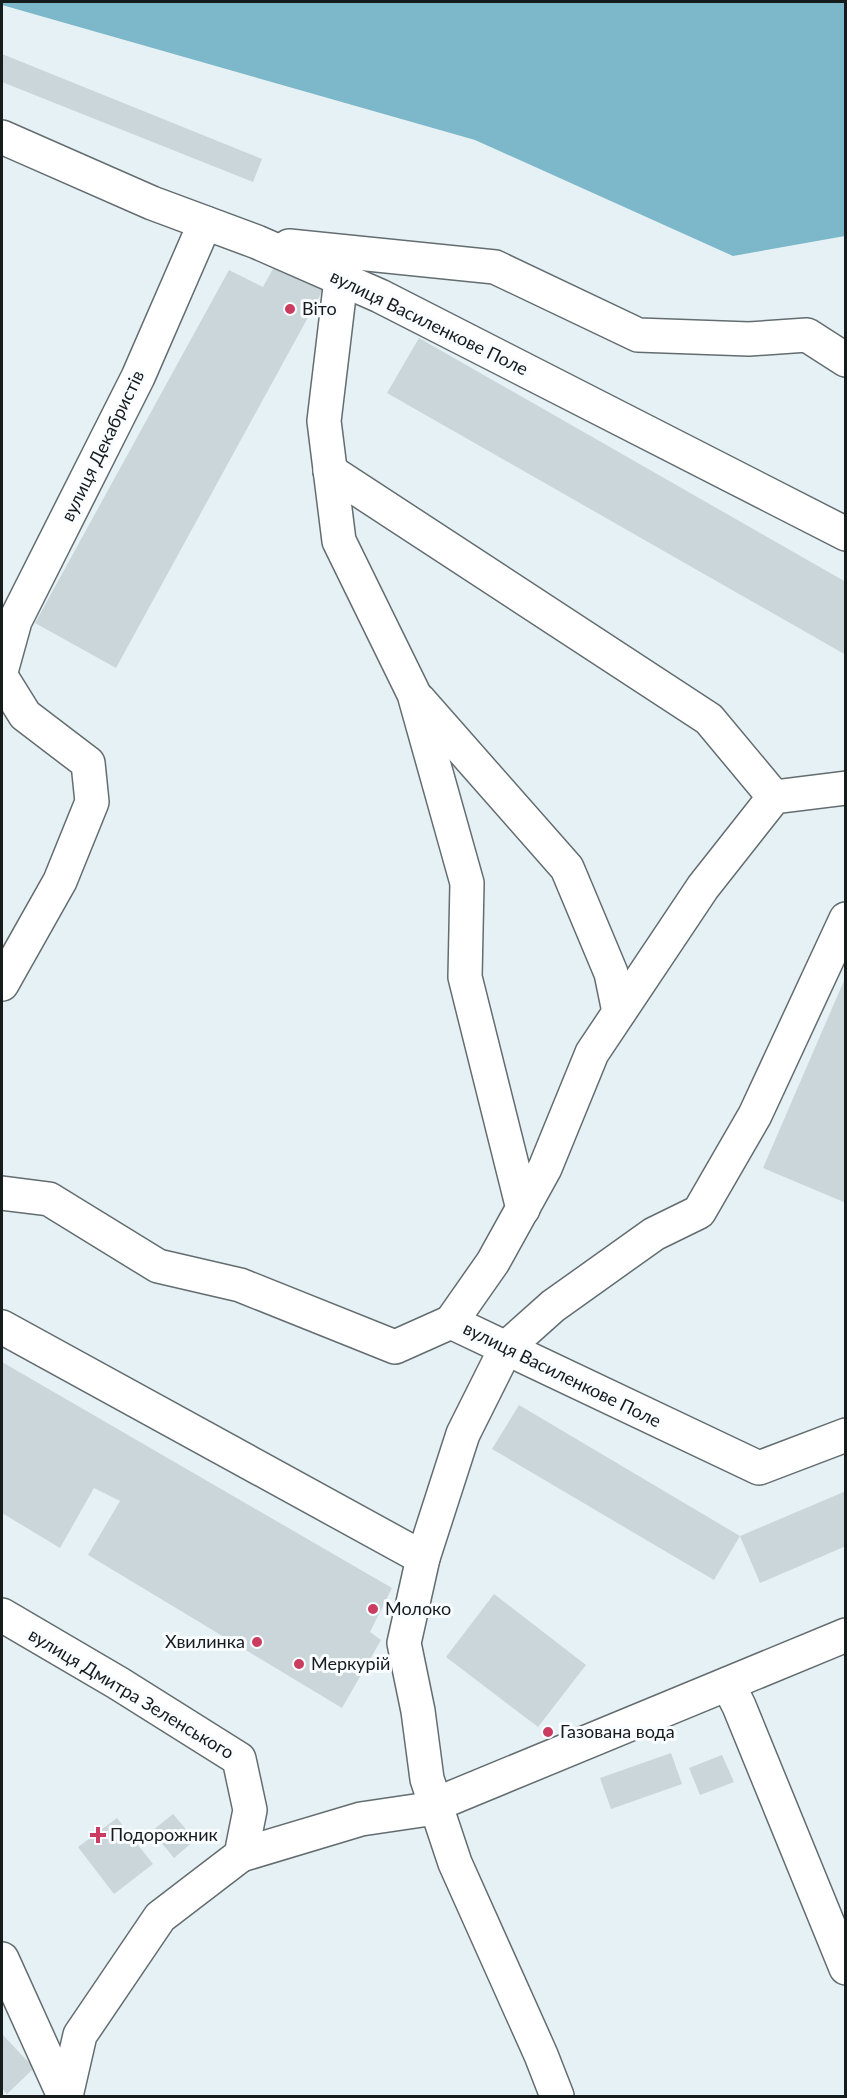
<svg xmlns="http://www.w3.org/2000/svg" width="847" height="2098" viewBox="0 0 847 2098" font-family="Lato,sans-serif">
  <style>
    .forest { fill: #7db8ca }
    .building { fill: #cbd6da }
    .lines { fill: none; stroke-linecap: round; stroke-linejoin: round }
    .minor-casing { stroke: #636d70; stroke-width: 36 }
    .minor { stroke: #fff; stroke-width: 33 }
    .poi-dot { fill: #cb3c61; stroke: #f9fdff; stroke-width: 2 }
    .labels { text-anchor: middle; stroke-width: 6; stroke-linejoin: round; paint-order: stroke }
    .poi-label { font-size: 18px; fill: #161b1c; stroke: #f9fdff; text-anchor: start }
    .street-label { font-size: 18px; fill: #161b1c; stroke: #f9fdff }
  </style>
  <rect width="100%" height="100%" fill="#e6f1f5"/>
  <path class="forest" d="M2,2h843v234l-112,20 -258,-116 -473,-135z"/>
  <g class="building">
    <path d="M2,54l260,105 -9,23 -251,-100z"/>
    <path d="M275,265l48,25 -207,378 -81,-45 194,-353 34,17z"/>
    <path d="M419,338l427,244v73l-459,-262z"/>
    <path d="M846,976v227l-83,-35z"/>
    <path d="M2,1362l390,226 -22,44 11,8 -39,68 -254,-153 32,-54 -26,-13 -34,60 -58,-35z"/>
    <path d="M519,1405l221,131 -26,44 -222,-131z"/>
    <path d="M846,1491v55l-86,37 -20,-47z"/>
    <path d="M494,1594l92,71 -48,62 -92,-70z"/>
    <path d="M671,1753l11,31 -71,25 -11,-31z"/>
    <path d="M722,1755l12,27 -34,13 -11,-27z"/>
    <path d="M173,1814l22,26 -21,18 -22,-27z"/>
    <path d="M117,1818l36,46 -39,30 -36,-47z"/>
    <path d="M2,2034l32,34 -27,26 -5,-6z"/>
  </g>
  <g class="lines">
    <g class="minor-casing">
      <g id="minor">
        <path d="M2,137l150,66 105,39 123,54 466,238"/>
        <path d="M289,246l206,21 143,68 111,4 58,-4 39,25"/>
        <path d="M341,279l-17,142 15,120 75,153 53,189 -2,94 58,232"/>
        <path d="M330,471l379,248 65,78"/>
        <path d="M2,668l13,-47 123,-244 67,-154"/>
        <path d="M2,678l23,37 63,48 4,39 -32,79 -58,103"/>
        <path d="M419,700l148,168 44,105 8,39"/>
        <path d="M846,788l-72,9 -71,90 -111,166 -47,115 -52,94 -42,60 308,146 87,-33"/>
        <path d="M2,1193l47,6 109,67 82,19 155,62 56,-25"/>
        <path d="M2,1327l421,231"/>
        <path d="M2,1615l116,68 121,76 11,51 -9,45 -81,62 -80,118 -14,61"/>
        <path d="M728,1684l11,22 107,262"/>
        <path d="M241,1855l120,-36 61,-9 424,-175"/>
        <path d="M2,1959l62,137"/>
        <path d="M557,2096l-16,-41 -86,-192 -28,-84 -9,-68 -14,-68 19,-85 40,-124 43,-86 47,-42 101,-72 45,-22 56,-97 91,-196"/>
      </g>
    </g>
    <use href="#minor" class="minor"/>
  </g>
  <g class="poi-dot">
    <circle cx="290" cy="309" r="6"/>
    <circle cx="373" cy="1609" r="6"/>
    <circle cx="257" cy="1642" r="6"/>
    <circle cx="299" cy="1664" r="6"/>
    <circle cx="548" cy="1732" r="6"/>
    <path d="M95 1826h6v6h6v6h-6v6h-6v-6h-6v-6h6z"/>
  </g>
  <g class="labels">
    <g class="poi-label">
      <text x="302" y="315">Віто</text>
      <text x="385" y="1615">Молоко</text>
      <text x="245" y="1648" text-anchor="end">Хвилинка</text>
      <text x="311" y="1670">Меркурій</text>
      <text x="560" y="1738">Газована вода</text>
      <text x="110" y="1841">Подорожник</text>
    </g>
    <g class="street-label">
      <text transform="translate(429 323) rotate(26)" y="6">вулиця Василенкове Поле</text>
      <text transform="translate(103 446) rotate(-64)" y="6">вулиця Декабристів</text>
      <text transform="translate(562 1375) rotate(26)" y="6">вулиця Василенкове Поле</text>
      <text transform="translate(131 1694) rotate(31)" y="6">вулиця Дмитра Зеленського</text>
    </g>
  </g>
  <rect width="847" height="2098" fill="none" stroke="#161b1c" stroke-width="6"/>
</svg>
